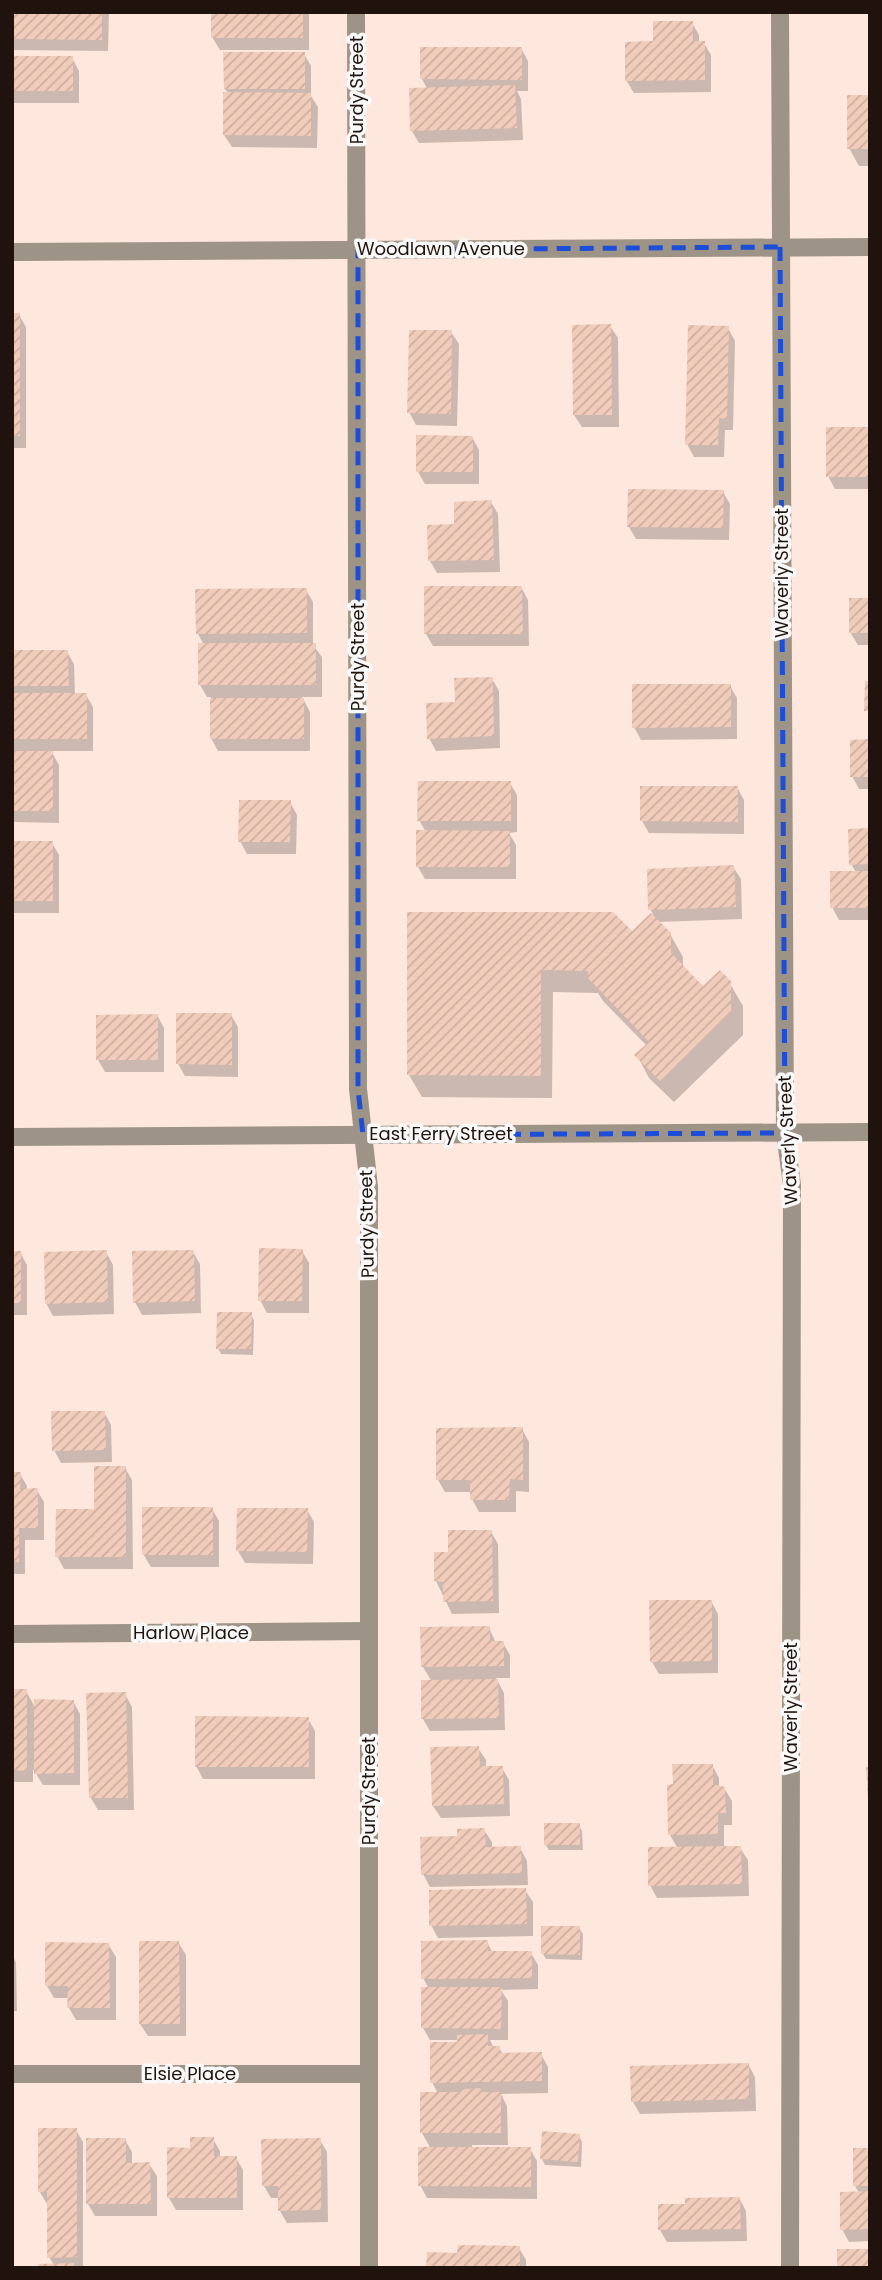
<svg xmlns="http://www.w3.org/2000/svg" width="882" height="2280" viewBox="0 0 882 2280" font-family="Poppins,sans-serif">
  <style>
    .shadow { fill: #0003 }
    .building { fill: url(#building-hatch) }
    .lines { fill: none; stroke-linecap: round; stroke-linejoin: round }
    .minor { stroke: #9d9387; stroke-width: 18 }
    .marked { fill: none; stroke: #1d4ed8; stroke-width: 5; stroke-dasharray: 14 9; stroke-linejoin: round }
    .labels { text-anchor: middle; stroke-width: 7; stroke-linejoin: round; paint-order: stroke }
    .street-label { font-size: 18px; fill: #20130d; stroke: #f9f9f9 }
  </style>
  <defs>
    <pattern id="building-hatch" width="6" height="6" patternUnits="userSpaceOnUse" patternTransform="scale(1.75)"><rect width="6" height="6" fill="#f1ccbb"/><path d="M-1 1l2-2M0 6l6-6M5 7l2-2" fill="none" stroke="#ceaea0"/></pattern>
  </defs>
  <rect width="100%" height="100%" fill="#fee7dc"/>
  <g class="shadow">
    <path d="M12,12h97l-1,39 -96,-1z"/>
    <path d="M212,12h97v38h-89l-8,-13z"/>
    <path d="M646,12h51v2h-50z"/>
    <path d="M692,23l7,12v8h5l7,12v37l-77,1 -8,-13 29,-37z"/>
    <path d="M521,48l7,13v30h-11l4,8 2,41 -104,3 -7,-12 16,-41 -6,-11z"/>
    <path d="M304,54l7,12v30l7,11 -1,41 -85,-1 -8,-12 5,-41 -4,-5z"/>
    <path d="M12,58h60l7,13v32h-67z"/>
    <path d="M870,97v69h-11l-10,-18z"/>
    <path d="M12,315h7l7,12v121h-14z"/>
    <path d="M610,326l8,12 1,89h-37l-8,-12z"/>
    <path d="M728,328l7,13 -2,89h-8l-1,27h-30l-7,-13z"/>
    <path d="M451,332l8,12 -2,82 -41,-1 -7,-13z"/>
    <path d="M870,428v61h-35l-7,-13z"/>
    <path d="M472,437l7,13v34h-54l-7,-12z"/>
    <path d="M723,492l7,12 -1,36 -93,-1 -7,-12z"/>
    <path d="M491,502l7,12 2,58 -63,1 -7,-12 26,-36z"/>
    <path d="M521,587l7,13 1,46h-96l-7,-12z"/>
    <path d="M306,590l7,12v43l9,12v40h-20l8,15v39h-92l-7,-13v-41h-4l-7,-12 4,-40 -6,-11z"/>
    <path d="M870,600v45h-12l-8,-13z"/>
    <path d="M12,652h55l7,12 1,31h11l7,12v44h-42l8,14v58l-45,-1 -2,-2z"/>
    <path d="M492,679l7,12 1,57 -64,3 -7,-13 27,-35z"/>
    <path d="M730,686l7,12v41l-96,1 -7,-13z"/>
    <path d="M870,741v48h-11l-7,-13z"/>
    <path d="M510,783l7,12v37l-8,1 7,12v34h-91l-7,-12 8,-35 -7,-12z"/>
    <path d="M737,787l7,13v34l-95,-1 -7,-12z"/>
    <path d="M290,802l7,13 -1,39h-49l-7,-13z"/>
    <path d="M870,830v90h-31l-7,-13 24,-35 -5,-8z"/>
    <path d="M12,843h40l7,12v58h-46z"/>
    <path d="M733,867l8,12 1,40 -85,3 13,12 13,23v11l20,21 26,-7 14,24v29l-69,67 -25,-24 -12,-23 10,-9 -44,-45 -5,-8 -45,-1 -1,106 -130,-1 -13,-22v-161l223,20 21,-20 -3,-5z"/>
    <path d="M157,1015l7,13v44h-59l-7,-12z"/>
    <path d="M231,1015l7,12v50l-53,-1 -7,-12z"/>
    <path d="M302,1251l7,12v50h-42l-7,-13z"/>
    <path d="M12,1252h8l7,13v50h-15z"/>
    <path d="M106,1252l7,13 1,49 -61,2 -7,-13z"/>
    <path d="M193,1252l7,12 1,49 -59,2 -7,-13z"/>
    <path d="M250,1314l4,6 -1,35 -32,-1 -3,-6z"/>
    <path d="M104,1412l7,13 1,37 -51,1 -7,-13z"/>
    <path d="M522,1429l7,13v50l-13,-1v21h-37l-7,-13v-7h-27l-7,-12z"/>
    <path d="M125,1468l7,12 1,89h-69l-7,-13 39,-46z"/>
    <path d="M12,1474h8l7,12v4h10l7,12v38h-19v34h-13z"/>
    <path d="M212,1509l7,12v46h-68l-8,-13z"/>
    <path d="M307,1510l7,12 -1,42 -68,-1 -7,-12z"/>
    <path d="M491,1532l7,12 1,69 -47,1 -16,-33 14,-28z"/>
    <path d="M711,1601l7,13v59l-59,1 -7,-12 -1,-60z"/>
    <path d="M489,1628l7,15h7l7,12v23h-14l8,15 1,37 -75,1 -7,-12v-37h9l-9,-15z"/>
    <path d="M12,1691h14l10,18 37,-8 7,13v71h-37l-10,-16v13h-21z"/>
    <path d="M125,1694l7,13 2,103h-36l-7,-12z"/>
    <path d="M308,1719l7,12v48h-112l-7,-13z"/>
    <path d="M478,1748l8,12v8h16l7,12 1,36 -69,2 -8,-12z"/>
    <path d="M712,1765l7,13v9l5,1 8,13v24h-8v23h16l8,12 1,36 -92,2 -7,-13 28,-36 -8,-14z"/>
    <path d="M579,1825l3,6 1,19h-34l-4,-6z"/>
    <path d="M484,1830l8,12v7l28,-1 7,13 1,24 -98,2 -7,-13 36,-36z"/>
    <path d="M525,1890l8,12v34l-95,2 -7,-13z"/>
    <path d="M579,1928l4,6 -1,26 -36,-1 -3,-5z"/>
    <path d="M178,1942l8,13v81h-38l-8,-12z"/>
    <path d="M487,1942l6,11h38l7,12v24l-37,1 7,11v39h-18l4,8h5l4,6h38l7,13v26l-47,1 6,12 1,39h-36v4h58l7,12v38l-110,-1 -7,-13 11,-36 -9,-16 16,-39 -6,-12 26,-38v-4h-28l-7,-12 6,-39 -6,-11z"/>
    <path d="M108,1944l8,13v63h-40l-7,-12v-10h-15l-7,-12z"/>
    <path d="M12,1955l4,7 1,49h-5z"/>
    <path d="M748,2064l7,13 1,34 -116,3 -7,-12z"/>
    <path d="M76,2130l7,12v126h-43l14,-3 -5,-8 -2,-53 -7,-12z"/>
    <path d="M579,2136l3,6 -1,25 -36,-2 -3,-6z"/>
    <path d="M213,2139l7,12v7h16l7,12v40h-67l-7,-12 23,-49z"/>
    <path d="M125,2140l7,12v12h17l8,12v40h-62l-7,-12z"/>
    <path d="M320,2140l7,12 1,70 -41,1 -7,-12v-13h-9l-7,-12z"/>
    <path d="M870,2150v91l-21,1 -7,-13 17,-36 -4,-7z"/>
    <path d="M739,2198l7,13 1,30 -80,1 -7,-12 27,-24z"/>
    <path d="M519,2248l7,12v8h-98l31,-14z"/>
  </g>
  <g class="building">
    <path d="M12,12h90v28l-90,-1z"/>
    <rect x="211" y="12" width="92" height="26"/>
    <path d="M653,21h40v20h12v39l-80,1v-39l28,-1z"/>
    <path d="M420,47h102v33l-102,-1z"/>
    <path d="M223,52h82v37h-81z"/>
    <rect x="12" y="56" width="61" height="35"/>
    <path d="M515,85l2,43 -107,3 -1,-43z"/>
    <path d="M223,92l88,1v43l-88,-1z"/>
    <rect x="847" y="95" width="23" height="54"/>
    <rect x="12" y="313" width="8" height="123"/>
    <path d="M611,324l1,91h-39l-1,-90z"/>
    <path d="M688,325l41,1 -2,93 -8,-1 -1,27h-33z"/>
    <path d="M409,330h43l-1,84 -44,-1z"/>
    <rect x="826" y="427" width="44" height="50"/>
    <path d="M416,435l57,1v36h-57z"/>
    <path d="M628,489l96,1 -1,38 -96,-1z"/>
    <path d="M492,500l2,60 -66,1 -1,-36 27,-1v-22z"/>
    <path d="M424,586h98l1,48h-99z"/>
    <path d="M307,588v45l-111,1 -1,-45z"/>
    <rect x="849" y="598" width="21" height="35"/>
    <rect x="198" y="643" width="118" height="42"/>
    <path d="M12,650h56l1,36h-57z"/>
    <path d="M493,677l1,59 -67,3 -1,-36 29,-1 -1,-24z"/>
    <path d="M865,681h5v30h-6z"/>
    <path d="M632,684h99v43l-99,1z"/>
    <rect x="12" y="693" width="75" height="46"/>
    <rect x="210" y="698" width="94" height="41"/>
    <path d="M870,739v38h-20v-37z"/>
    <rect x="12" y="751" width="41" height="60"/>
    <path d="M418,781h93v40h-94z"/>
    <path d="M640,786h98v36l-98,-1z"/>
    <path d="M239,800h52l-1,42h-52z"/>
    <path d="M870,828v36l-21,1 -1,-36z"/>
    <path d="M416,830l94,1v36h-94z"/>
    <rect x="12" y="841" width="41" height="60"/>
    <path d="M734,865l2,42 -88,3 -1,-41z"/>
    <rect x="830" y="871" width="40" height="37"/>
    <path d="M407,912h206l19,19 19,-18 20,20v20l32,33 17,-16 11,11v31l-71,69 -26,-26 15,-13 -61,-64v-7l-47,-1v106l-134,-1z"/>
    <path d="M176,1013h56v52l-56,-1z"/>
    <path d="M158,1014v46h-62v-45z"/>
    <path d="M259,1248l44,1 -1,52h-44z"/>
    <path d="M107,1250l1,52 -63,2 -1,-52z"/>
    <path d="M194,1250l1,51 -62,2 -1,-52z"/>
    <rect x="12" y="1251" width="9" height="52"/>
    <path d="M217,1312h35l-1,37h-35z"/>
    <path d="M51,1411h54l1,39 -54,1z"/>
    <path d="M523,1427v53l-13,-1 -1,21h-39v-20h-34v-52z"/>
    <path d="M94,1466h32v91h-71l1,-48h38z"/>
    <path d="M12,1472h9l-1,17 18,-1v40h-19v34h-7z"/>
    <rect x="142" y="1507" width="71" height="48"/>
    <path d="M237,1508h71l-1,44 -71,-1z"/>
    <path d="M448,1530h44l1,71 -50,1v-20l-9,-1v-29h14z"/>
    <path d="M649,1600h63v61l-62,1z"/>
    <path d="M490,1626v15h14v25l-83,1 -1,-40z"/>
    <path d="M498,1679l1,39 -78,1v-39z"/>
    <path d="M12,1689h15v82l-15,-1z"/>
    <path d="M126,1692l2,106h-39l-3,-105z"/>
    <path d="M34,1699l40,1v73l-40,1z"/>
    <path d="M195,1716l114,1v50h-114z"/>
    <path d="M479,1746l1,20h23l1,38 -72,2 -2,-59z"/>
    <path d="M672,1764h41v20l12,3 1,26h-8v21l-50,1 -1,-50 6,-1z"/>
    <path d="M866,1767h4v32l-2,1z"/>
    <rect x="544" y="1823" width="36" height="22"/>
    <path d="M485,1828l1,19 35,-1 1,27 -101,2 -1,-38 37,-1v-7z"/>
    <path d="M741,1846l1,38 -94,2v-39z"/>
    <path d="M526,1888l1,36 -98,2v-36z"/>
    <path d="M541,1926h39v29l-39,-1z"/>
    <path d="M488,1940v11h44v27l-111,1v-38z"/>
    <path d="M139,1941h40l1,83h-41z"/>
    <path d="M45,1942l64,1 1,65h-43l1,-22h-23z"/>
    <path d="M421,1987h81l-1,42 -80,-1z"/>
    <path d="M488,2034v12h12v7l42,-1v29l-112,2v-41h27v-7z"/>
    <path d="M749,2063v36l-118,3 -1,-36z"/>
    <path d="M480,2088l3,4h18v41h-81v-41h40l4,-3z"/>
    <path d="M38,2128h39v129l-30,1v-66h-9z"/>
    <path d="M542,2131l38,3 -2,28 -38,-3z"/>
    <path d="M190,2137h24v19h23v42h-70v-51l23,1z"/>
    <path d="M86,2138h40v25l24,-1 1,42h-65z"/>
    <path d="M321,2138v72l-43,1v-25h-16l-1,-47z"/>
    <path d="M418,2147h113v40l-113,-1z"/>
    <rect x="853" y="2148" width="17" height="38"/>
    <path d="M870,2191v38l-30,1v-38z"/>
    <path d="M740,2197l1,32 -83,1v-26h27v-6z"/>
    <path d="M458,2245l62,1v22h-94l1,-16 30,1z"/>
    <rect x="837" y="2249" width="33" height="19"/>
    <path d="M74,2263v5h-36v-4z"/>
  </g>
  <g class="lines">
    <g class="minor">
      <path d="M356,12l2,1077 11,98v1081"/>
      <path d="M780,12l5,1121 7,52 -2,1083"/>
      <path d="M12,252l858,-5"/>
      <path d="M12,1137l858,-5"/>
      <path d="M12,1634l357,-3"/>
      <path d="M12,2074h357"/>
    </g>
  </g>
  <path class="marked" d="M780,247l5,886 -422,2 -5,-46v-839z"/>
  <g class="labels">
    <g class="street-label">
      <text transform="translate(357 90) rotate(-90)" y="6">Purdy Street</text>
      <text x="441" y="255">Woodlawn Avenue</text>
      <text transform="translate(782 573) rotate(-90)" y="6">Waverly Street</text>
      <text transform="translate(358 657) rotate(-90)" y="6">Purdy Street</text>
      <text x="441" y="1140">East Ferry Street</text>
      <text transform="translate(788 1140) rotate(-93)" y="6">Waverly Street</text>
      <text transform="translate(367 1224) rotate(-91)" y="6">Purdy Street</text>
      <text x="191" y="1639">Harlow Place</text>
      <text transform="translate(791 1707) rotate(-90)" y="6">Waverly Street</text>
      <text transform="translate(369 1791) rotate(-90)" y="6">Purdy Street</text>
      <text x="190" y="2080">Elsie Place</text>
    </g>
  </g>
  <rect width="882" height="2280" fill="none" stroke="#20130d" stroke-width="28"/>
</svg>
